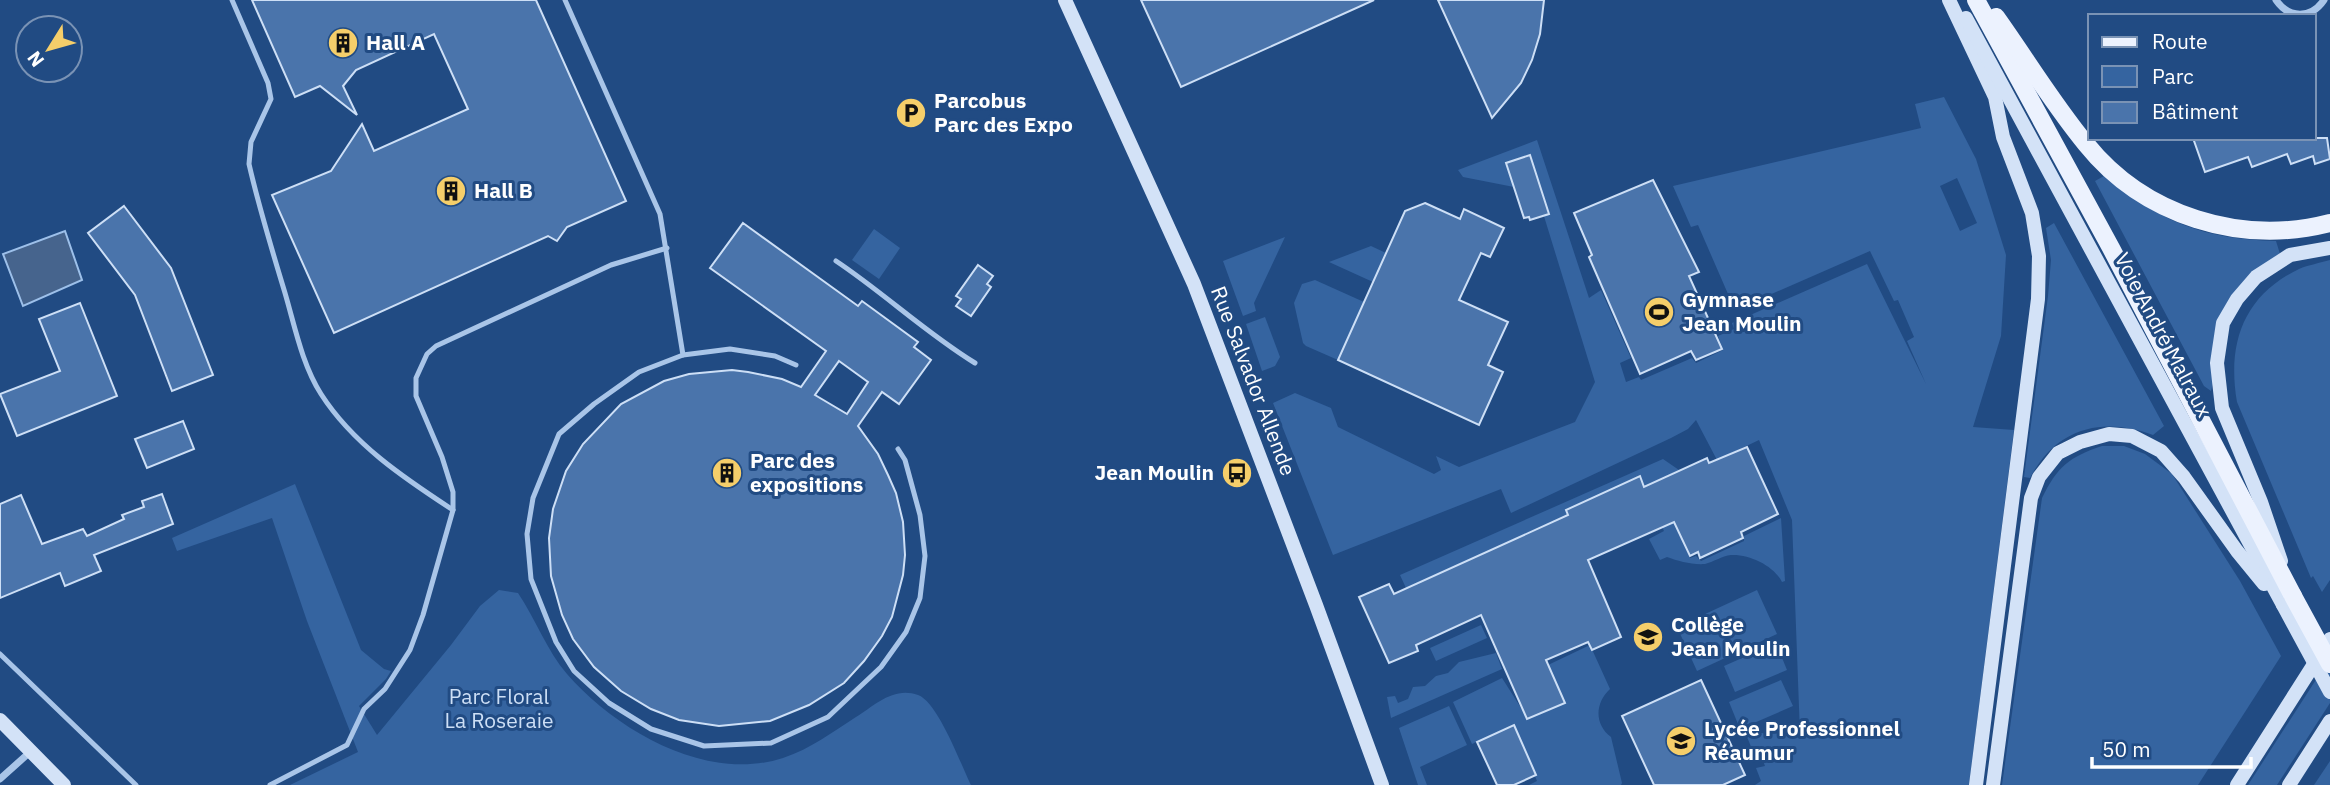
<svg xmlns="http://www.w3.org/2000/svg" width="2330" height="785" viewBox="0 0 2330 785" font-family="'IBM Plex Sans',sans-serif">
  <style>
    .green { fill: #3564a0; fill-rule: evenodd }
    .water { fill: #46648d; stroke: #9dc0ea; stroke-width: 2 }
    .building { fill: #4a74ab; stroke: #cddff6; stroke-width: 2; fill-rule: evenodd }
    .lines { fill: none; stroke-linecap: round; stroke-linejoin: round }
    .lane { stroke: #a9c5e8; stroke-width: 5 }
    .street { stroke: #a9c5e8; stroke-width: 7 }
    .secondary { stroke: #d3e2f7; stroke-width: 14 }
    .primary { stroke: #ecf2fe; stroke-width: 18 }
    .secondary-bridge { stroke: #d3e2f7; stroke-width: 14 }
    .primary-bridge { stroke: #ecf2fe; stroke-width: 18 }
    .labels { text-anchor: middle; stroke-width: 6; stroke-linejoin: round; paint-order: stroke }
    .poi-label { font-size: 21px; font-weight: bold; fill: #fff; stroke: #214b83; text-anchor: start }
    .street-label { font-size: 21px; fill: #fff; stroke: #214b83 }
    .park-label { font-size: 21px; fill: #cddff6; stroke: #214b83 }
  </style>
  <rect width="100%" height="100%" fill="#214b83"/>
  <g class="green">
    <path d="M1944,97l32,62 30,96 -5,81 -28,91 41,3 -45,355h-214l6,-4 -5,-13 9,-2 -3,-8 -5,3 -10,-24 7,-4 46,1 -8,-214 -33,-80 -42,20 -21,-40 -8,9 -17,9 -160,75 -10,-24 -168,66 -60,-152 22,-10 36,15 7,19 96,47 7,-4 -5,-14 23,11 116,-45 20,-40 -52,-169 -29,-26 -51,-10 -5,-7 79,-30 52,158 12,-8 30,68 -11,5 6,19 13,-5 2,3 51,-22 4,5 27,-13 -5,-14 16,-7 -2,-6 135,-59 59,120 -19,-43 7,-4 -16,-37 -4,1 -24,-50 -135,59 -37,-85 -7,2 -18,-41 248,-58 -6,-24zM1957,178l20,45 -17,8 -20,-45z"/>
    <path d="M2104,176c57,46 99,63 172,65l4,13 -45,41 -24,96 -7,-5 -109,-205z"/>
    <path d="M2054,223l110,203 -11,9c-51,-19 -97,-7 -123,43l-6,-1 24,-181 3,-36 -5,-32z"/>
    <path d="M874,229l26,19 -21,31 -27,-19z"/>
    <path d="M1285,237l-31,66 2,8 -13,5 -20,-55z"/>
    <path d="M1371,246l15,7 -13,29 -44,-20z"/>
    <path d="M2330,260v320l-8,12 -9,-16 -2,2 -74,-176c-10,-58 6,-106 62,-133 9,-4 21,-6 31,-9z"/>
    <path d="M1315,280l49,22 -26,58 -32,-14 -3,-3 -9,-40 8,-19z"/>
    <path d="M1265,317l15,40 -5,9 -13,5 -16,-47z"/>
    <path d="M2102,446h22l21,8 27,20 68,107 41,75 -83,129h-196l40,-287c15,-31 27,-41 60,-52z"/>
    <path d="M1663,459l16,11 -16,8 25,56 -7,4 9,20 6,-2 5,5 43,-20v-5l37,-18 4,63 -3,1c-8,-16 -32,-28 -51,-27 -9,1 -18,7 -26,9 -13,1 -27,-3 -38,-7l-7,3 -11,-21 15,-8 -25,-54 -73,33 2,5 -162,73 -6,-13z"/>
    <path d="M295,484l66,166 23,19 7,2 -5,8 -27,27 18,29 74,-90 29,-39 19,-16 19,3c17,25 29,58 49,81 49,56 139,109 216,84 29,-10 48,-25 73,-41 19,-12 38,-31 62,-22 20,7 43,70 53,90h-681l68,-33 -51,-131 -35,-103 -95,33 -5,-13z"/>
    <path d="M1757,590l20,44 -80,37 -20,-44z"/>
    <path d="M1481,625l6,13 -51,23 -6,-13z"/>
    <path d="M1776,643l11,27 -52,22 -11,-26z"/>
    <path d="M1590,645l20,44c-15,14 -16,35 1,48l11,46 -1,2h-92l8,-4 -23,-56 -42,19 -19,-42 49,-24 26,41 37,-17 -17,-37z"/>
    <path d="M1496,653l6,16 -111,49 -4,-21 8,-1 3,7 10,-4 5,-12 12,-1 11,-10 12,-3 11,-11z"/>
    <path d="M2330,658v45l-53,82h-29z"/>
    <path d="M1781,680l12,26 -53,23 -11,-27z"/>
    <path d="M1449,706l18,39 -47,22 7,18h-9l-19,-57z"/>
    <path d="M2330,761v24h-16z"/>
  </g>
  <path class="water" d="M65,231l17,49 -59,26 -20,-52z"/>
  <g class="building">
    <path d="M252,0h284l90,201 -59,26 -10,14 -9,-5 -214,97 -62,-138 59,-24 31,-47 12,27 94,-42 -34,-75 -78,36 -13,16 14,29 -37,-29 -25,11z"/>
    <path d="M1141,0h233l-193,87z"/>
    <path d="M1438,0h106l-4,34 -8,26 -11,23 -29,35z"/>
    <path d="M2193,138h134l3,21 -15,5 -2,-8 -22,8 -4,-10 -35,13 -4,-10 -43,15z"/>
    <path d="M1530,155l19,59 -19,6 -1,-3 -5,1 -18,-55z"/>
    <path d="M1653,180l46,92 -10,4 33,73 -26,11 -5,-9 -51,23 -51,-117 3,-2 -18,-42z"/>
    <path d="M1425,203l35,16 4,-10 40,19 -14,29 -9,-4 -22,47 49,22 -20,43 15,7 -24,53 -141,-65 67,-149z"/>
    <path d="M124,206l47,62 42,107 -41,16 -37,-96 -47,-62z"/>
    <path d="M743,223l115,83 4,-5 56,41 -4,5 17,13 -32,44 -17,-12 -24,34 20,28 10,21 8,18 7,29 2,33 -2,20 -11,42 -10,19 -18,25 -20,22 -35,22 -39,16 -51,5 -40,-6 -28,-11 -30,-18 -27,-24 -21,-28 -11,-24 -11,-39 -2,-38 4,-29 13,-38 17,-27 38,-40 43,-23 25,-7 43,-4 16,2 34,7 19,8 25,-36 -116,-83zM839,361l29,21 -21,32 -32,-19z"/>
    <path d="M978,265l15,11 -6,8 4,3 -20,29 -15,-10 5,-7 -5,-3z"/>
    <path d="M80,303l37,93 -100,40 -17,-42 60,-23 -21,-52z"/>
    <path d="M183,421l11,28 -47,19 -12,-29z"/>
    <path d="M1747,447l31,67 -37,18 2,6 -43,20 -2,-6 -8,4 -16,-34 -86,38 33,77 -29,13 -4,-8 -42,18 19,43 -38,16 -46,-104 -65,30 2,6 -29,12 -30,-66 30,-13 5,10 174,-79 -2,-5 74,-34 4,11 63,-29 2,5z"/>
    <path d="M162,494l11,30 -79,31 7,16 -36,15 -5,-13 -60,25v-94l21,-9 21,49 41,-15 4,7 37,-17 -2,-4 22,-8 -2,-6z"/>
    <path d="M1701,680l44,95 -22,10h-69l-32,-69z"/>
    <path d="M1514,725l22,50 -22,10h-17l-20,-43z"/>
  </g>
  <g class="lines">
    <g class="lane">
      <path d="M232,0l36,83 3,16 -20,43 -2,22c10,44 23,86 36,129 10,34 17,71 36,101 32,50 83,84 132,116"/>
      <path d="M565,0l95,214 23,141 -44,17 -45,32 -35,30 -26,64 -6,36 4,45 25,63 18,29 35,32 42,26 53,17 67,-3 57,-26 53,-50 25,-35 14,-34 5,-42 -5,-41 -15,-55 -7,-11"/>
      <path d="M836,261c48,32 90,72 139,102"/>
      <path d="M683,355l47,-6 45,7 21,9"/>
      <path d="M0,654l136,131"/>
      <path d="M270,785l77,-40 17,-36 21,-20 25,-39 13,-35 30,-105v-18l-11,-35 -26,-61v-18l11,-24 9,-8 175,-81 56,-17"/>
    </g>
    <g class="street">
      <path d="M2276,0c13,19 35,19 48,0"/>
      <path d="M0,779l30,-27"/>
    </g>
    <g class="secondary">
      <path d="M1065,0l129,284 122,321 66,180"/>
      <path d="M1949,0l46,97 8,40 29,76 7,43 -1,43 -62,486"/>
      <path d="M1966,18l317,587"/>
      <path d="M2281,561l-20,-59 -39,-94 -5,-45 6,-40 14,-24 19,-22 34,-22 40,-7"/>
      <path d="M0,720l64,65"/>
      <path d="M1993,785l38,-287 8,-21 19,-24 22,-11 29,-8 23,2 29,15 23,26 53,74 27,33"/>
      <path d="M2237,785l93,-146"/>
      <path d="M2289,785l41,-64"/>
    </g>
    <g class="primary">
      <path d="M1976,0l135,248 182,348"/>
      <path d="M1996,17c30,42 57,87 90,127 58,72 155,102 244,79"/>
    </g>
    <path class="secondary-bridge" d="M2283,605l47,87"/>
    <path class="primary-bridge" d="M2293,596l37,68"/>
  </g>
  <defs>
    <g id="building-disc" transform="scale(1.575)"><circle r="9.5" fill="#f5ce6a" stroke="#214b83"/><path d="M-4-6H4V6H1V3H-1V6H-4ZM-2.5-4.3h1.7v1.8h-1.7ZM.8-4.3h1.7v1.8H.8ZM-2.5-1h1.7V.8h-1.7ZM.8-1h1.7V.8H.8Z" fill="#111"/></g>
    <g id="parking-disc" transform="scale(1.575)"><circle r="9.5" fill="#f5ce6a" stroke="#214b83"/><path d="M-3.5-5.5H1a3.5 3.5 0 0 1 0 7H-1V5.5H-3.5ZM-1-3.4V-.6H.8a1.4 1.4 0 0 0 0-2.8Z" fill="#111"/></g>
    <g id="stadium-disc" transform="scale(1.575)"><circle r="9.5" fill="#f5ce6a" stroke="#214b83"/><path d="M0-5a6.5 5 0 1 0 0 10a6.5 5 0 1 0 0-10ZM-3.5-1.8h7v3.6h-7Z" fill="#111"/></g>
    <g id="bus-disc" transform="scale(1.575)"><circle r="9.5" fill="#f5ce6a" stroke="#214b83"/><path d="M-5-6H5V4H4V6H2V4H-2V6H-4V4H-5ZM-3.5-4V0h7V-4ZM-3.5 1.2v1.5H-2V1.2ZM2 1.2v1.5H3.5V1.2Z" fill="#111"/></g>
    <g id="school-disc" transform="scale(1.575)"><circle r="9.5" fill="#f5ce6a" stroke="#214b83"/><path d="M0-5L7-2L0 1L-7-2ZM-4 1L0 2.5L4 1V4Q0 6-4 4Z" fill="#111"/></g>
  </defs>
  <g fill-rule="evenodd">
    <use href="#building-disc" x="343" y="43"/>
    <use href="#parking-disc" x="911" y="113"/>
    <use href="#building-disc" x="451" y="191"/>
    <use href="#stadium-disc" x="1659" y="312"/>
    <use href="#building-disc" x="727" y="473"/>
    <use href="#bus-disc" x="1237" y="473"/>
    <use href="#school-disc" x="1648" y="637"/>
    <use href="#school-disc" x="1681" y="741"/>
  </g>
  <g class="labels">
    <g class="poi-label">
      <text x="366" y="50">Hall A</text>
      <text x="934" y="108">Parcobus<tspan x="934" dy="24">Parc des Expo</tspan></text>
      <text x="474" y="198">Hall B</text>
      <text x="1682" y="307">Gymnase<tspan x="1682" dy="24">Jean Moulin</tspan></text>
      <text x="750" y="468">Parc des<tspan x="750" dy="24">expositions</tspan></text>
      <text x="1214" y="480" text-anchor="end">Jean Moulin</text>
      <text x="1671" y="632">Collège<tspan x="1671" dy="24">Jean Moulin</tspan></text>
      <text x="1704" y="736">Lycée Professionnel<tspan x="1704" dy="24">Réaumur</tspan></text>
    </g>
    <g class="street-label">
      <text transform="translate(2163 335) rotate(62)" y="7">Voie André Malraux</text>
      <text transform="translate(1253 381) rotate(69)" y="7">Rue Salvador Allende</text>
    </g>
    <g class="park-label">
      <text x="499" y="704">Parc Floral<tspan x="499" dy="24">La Roseraie</tspan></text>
    </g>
  </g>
  <rect x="2088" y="14" width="228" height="126" fill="#214b83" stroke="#7a93b5" stroke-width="2"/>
  <rect x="2102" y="37" width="35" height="10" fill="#ecf2fe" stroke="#7a93b5" stroke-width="2"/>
  <text x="2152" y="49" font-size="21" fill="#ffffff">Route</text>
  <rect x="2102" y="66" width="35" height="21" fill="#3564a0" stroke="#7a93b5" stroke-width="2"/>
  <text x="2152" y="84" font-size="21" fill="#ffffff">Parc</text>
  <rect x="2102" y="102" width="35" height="21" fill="#4a74ab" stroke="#7a93b5" stroke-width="2"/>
  <text x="2152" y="119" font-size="21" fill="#ffffff">Bâtiment</text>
  <g transform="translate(49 49) rotate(233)"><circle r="33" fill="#214b83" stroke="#7a93b5" stroke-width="2"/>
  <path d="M0-5L12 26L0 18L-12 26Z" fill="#f5ce6a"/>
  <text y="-10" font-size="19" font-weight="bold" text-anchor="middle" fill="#ffffff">N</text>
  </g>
  <path d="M2092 757v10h159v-10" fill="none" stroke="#ffffff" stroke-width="3.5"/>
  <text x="2102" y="757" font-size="21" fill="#ffffff" stroke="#214b83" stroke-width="5" paint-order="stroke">50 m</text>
</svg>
